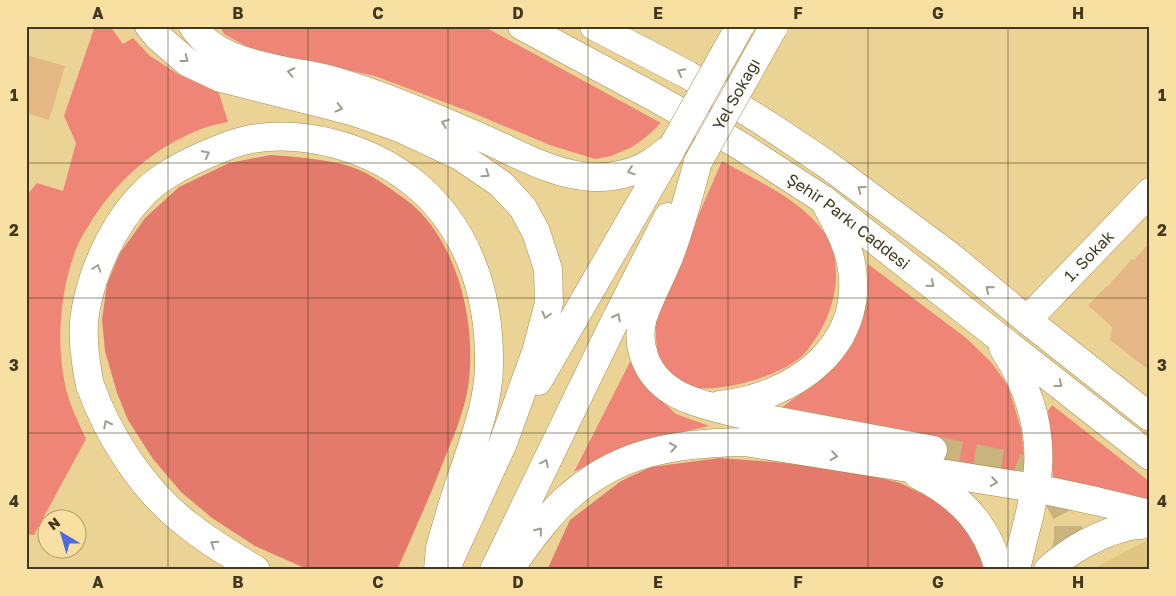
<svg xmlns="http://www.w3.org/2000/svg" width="1176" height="596" viewBox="0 0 1176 596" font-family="'Golos Text',sans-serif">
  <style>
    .built { fill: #e1c681 }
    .green { fill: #ee8576 }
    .forest { fill: #e47a6c }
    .building { fill: #e4b785 }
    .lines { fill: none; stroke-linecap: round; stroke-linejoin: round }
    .primary-tunnel { stroke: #c9b47d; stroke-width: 28; stroke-dasharray: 28 14; stroke-linecap: butt }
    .minor-casing { stroke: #a48d51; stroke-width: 29 }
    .secondary-casing { stroke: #a48d51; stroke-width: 29 }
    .primary-casing { stroke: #a48d51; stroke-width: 29 }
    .trunk-casing { stroke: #a48d51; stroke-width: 29 }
    .minor { stroke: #fff; stroke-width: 28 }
    .secondary { stroke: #fff; stroke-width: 28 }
    .primary { stroke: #fff; stroke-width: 28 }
    .trunk { stroke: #fff; stroke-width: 28 }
    .primary-bridge-casing { stroke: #a48d51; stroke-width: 29; stroke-linecap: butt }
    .primary-bridge { stroke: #fff; stroke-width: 28 }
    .oneway { stroke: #a09c8f }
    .grid { fill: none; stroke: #42381f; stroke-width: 1; stroke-opacity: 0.55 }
    .labels { text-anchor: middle; stroke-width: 4; stroke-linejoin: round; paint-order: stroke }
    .street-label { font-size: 16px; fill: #42381f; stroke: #f8e0a2 }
    .neatline { fill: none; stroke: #42381f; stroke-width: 2 }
    .grid-label { font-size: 16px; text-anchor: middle; font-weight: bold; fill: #42381f }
  </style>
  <rect width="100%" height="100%" fill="#ebd395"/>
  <path class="built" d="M1150,539v31h-60z"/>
  <g class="green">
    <path d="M95,26h15l13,18 10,-6 17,18 28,18 41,19 9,29c-10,2 -20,4 -29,8 -46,18 -85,53 -110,95 -4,6 -8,13 -11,19 -17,42 -22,91 -14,135 3,21 13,40 22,60l-52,96 -8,-1v-338l11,-13 26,8 13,-48 -12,-27z"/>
    <path d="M220,26h263l178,97 -15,14 -14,10 -21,9 -16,3 -45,-14 -77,-32 -98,-37 -122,-26 -29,-16z"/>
    <path d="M722,161c37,21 82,39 106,77 7,11 8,28 8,40 -1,27 -14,56 -32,76 -21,21 -76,37 -106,34 -13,-1 -33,-16 -38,-28 -5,-13 -4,-31 -5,-45z"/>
    <path d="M868,264l98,74 26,25 16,23 13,43 3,27 -2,19 -86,-15 -3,-24 -151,-29 30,-21 17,-15 23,-26 16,-46z"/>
    <path d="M631,360l7,17 12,13 26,24 33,12 -56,13 -48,17 -31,16z"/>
    <path d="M1052,405l98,77v22l-97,-26 -5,-67z"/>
  </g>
  <g class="forest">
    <path d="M271,155c26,2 53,4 78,11 16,5 33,16 46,26 7,5 15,10 21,16 44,42 61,120 52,179 -4,24 -13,46 -22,68 -15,39 -32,77 -49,115h-88l-54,-24 -43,-28 -31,-26 -28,-33 -25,-39 -11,-27 -12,-42 -3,-31 5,-36 13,-31 25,-35 34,-31 50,-24z"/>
    <path d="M720,458l53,4 82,9 45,12 43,21 29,33 15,33h-440l23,-50 51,-39 30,-14z"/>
  </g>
  <g class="building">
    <path d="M26,55l39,11 -16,54 -23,-7z"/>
    <path d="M1150,242v129l-40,-31 2,-13 -24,-22 19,-19h1l24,-27 2,1z"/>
  </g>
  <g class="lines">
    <path class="primary-tunnel" d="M933,450l77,15 22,9 26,24 10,19v23l-6,30"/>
    <g class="minor-casing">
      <g id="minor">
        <path id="s1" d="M1027,320l123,-128"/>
      </g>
    </g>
    <g class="secondary-casing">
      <g id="secondary">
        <path id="s2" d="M522,26l132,71 85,48 85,55 326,256"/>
        <path d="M594,26l94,49 80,50 57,38 125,93 77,64 123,97"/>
        <path d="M1003,348c24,36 38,76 35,120 -3,34 -15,68 -22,102"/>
        <path d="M918,475c42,21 69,49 81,95"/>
        <path d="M509,570c17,-24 34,-49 55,-69 53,-50 112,-58 181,-59l290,46 61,13 54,13"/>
        <path d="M1048,570c22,-21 53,-37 82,-44 7,-1 13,-1 20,-3"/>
      </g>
    </g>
    <g class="primary-casing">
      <g id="primary">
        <path d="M149,26l9,11 29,25 34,16 134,34 45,16 60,28 41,28 22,24 13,24 12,37 1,34 -13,49 -33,91 -58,127"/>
        <path d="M193,26c20,32 63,38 97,46 13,2 27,4 41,8 50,14 100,36 149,57 37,16 72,38 113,40 19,1 43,-4 59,-15 7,-4 14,-11 21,-16"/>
        <path d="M698,162c-9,32 -17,64 -29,95 -8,20 -19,40 -26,60 -4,14 -3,29 2,42 15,38 55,45 91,54l197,37"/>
        <path d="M538,381l132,-229"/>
        <path d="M720,405c74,-8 147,-59 131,-142 -4,-22 -17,-43 -27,-63"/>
        <path d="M494,570l117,-241 57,-112"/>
      </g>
    </g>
    <g class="trunk-casing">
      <path id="trunk" d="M256,570c-23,-14 -47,-28 -68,-45 -44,-33 -80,-89 -98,-140 -2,-8 -3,-16 -4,-23 -5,-33 -2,-54 8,-85 11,-31 27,-61 50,-84 11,-12 33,-25 48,-32 19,-9 39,-18 59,-22 55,-9 115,8 159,41 57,44 80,113 79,184 0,38 -15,76 -27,112 -8,23 -15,47 -22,72l-2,22"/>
    </g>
    <use href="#minor" class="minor"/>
    <use href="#secondary" class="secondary"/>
    <use href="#primary" class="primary"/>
    <use href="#trunk" class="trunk"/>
    <g class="primary-bridge-casing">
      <g id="primary-bridge">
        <path d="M673,146l67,-120"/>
        <path id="s3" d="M698,162l75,-134"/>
      </g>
    </g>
    <use href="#primary-bridge" class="primary-bridge"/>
  </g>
  <defs><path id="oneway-chevron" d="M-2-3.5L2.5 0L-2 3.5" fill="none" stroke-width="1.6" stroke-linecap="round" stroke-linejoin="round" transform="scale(1.25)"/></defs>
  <g class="oneway">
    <use href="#oneway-chevron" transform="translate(185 59) rotate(37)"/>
    <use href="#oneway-chevron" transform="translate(291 72) rotate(-168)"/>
    <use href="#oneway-chevron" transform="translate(681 72) rotate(-152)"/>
    <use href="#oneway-chevron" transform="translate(339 108) rotate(14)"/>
    <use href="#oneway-chevron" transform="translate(445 123) rotate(-158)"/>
    <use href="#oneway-chevron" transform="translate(206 154) rotate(-27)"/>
    <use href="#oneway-chevron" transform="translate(631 171) rotate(161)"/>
    <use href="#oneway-chevron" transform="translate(486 174) rotate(34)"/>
    <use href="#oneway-chevron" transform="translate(861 189) rotate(-144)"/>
    <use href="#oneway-chevron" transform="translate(97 268) rotate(-72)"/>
    <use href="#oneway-chevron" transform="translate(931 284) rotate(39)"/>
    <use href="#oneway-chevron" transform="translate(989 289) rotate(-140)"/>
    <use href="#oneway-chevron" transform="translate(546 315) rotate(105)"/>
    <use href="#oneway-chevron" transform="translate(617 317) rotate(-63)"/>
    <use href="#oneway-chevron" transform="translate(1059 384) rotate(38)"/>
    <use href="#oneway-chevron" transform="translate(107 424) rotate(-117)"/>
    <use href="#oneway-chevron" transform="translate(673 447) rotate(-10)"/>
    <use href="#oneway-chevron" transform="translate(834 456) rotate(9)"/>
    <use href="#oneway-chevron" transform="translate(545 463) rotate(-64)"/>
    <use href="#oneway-chevron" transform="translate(994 482) rotate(9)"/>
    <use href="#oneway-chevron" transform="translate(539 531) rotate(-51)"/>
    <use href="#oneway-chevron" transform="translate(214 544) rotate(-147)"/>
  </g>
  <path class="grid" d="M168,26v544M308,26v544M448,26v544M588,26v544M728,26v544M868,26v544M1008,26v544M26,163h1124M26,298h1124M26,433h1124"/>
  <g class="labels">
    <g class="street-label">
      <text dy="6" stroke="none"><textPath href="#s3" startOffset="78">Yel Sokağı</textPath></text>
      <text dy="6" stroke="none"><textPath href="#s2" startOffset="381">Şehir Parkı Caddesi</textPath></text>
      <text dy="6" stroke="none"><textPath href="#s1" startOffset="89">1. Sokak</textPath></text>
    </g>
  </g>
  <rect width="1176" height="596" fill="none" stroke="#f8e0a2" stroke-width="55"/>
  <g transform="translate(62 534) rotate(322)"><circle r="24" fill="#f8e0a2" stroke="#af9d6e"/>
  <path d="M0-4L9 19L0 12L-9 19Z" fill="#4c69dd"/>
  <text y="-8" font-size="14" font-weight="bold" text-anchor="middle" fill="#42381f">N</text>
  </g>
  <rect x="28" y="28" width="1120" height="540" class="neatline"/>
  <g class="grid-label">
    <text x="98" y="19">A</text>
    <text x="238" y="19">B</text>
    <text x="378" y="19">C</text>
    <text x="518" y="19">D</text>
    <text x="658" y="19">E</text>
    <text x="798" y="19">F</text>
    <text x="938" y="19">G</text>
    <text x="1078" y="19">H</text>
    <text x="14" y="101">1</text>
    <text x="1162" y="101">1</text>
    <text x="14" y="236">2</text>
    <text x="1162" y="236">2</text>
    <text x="14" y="371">3</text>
    <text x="1162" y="371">3</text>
    <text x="14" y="507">4</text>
    <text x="1162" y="507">4</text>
    <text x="98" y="588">A</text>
    <text x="238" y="588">B</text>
    <text x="378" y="588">C</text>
    <text x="518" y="588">D</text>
    <text x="658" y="588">E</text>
    <text x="798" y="588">F</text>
    <text x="938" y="588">G</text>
    <text x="1078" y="588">H</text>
  </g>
</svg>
